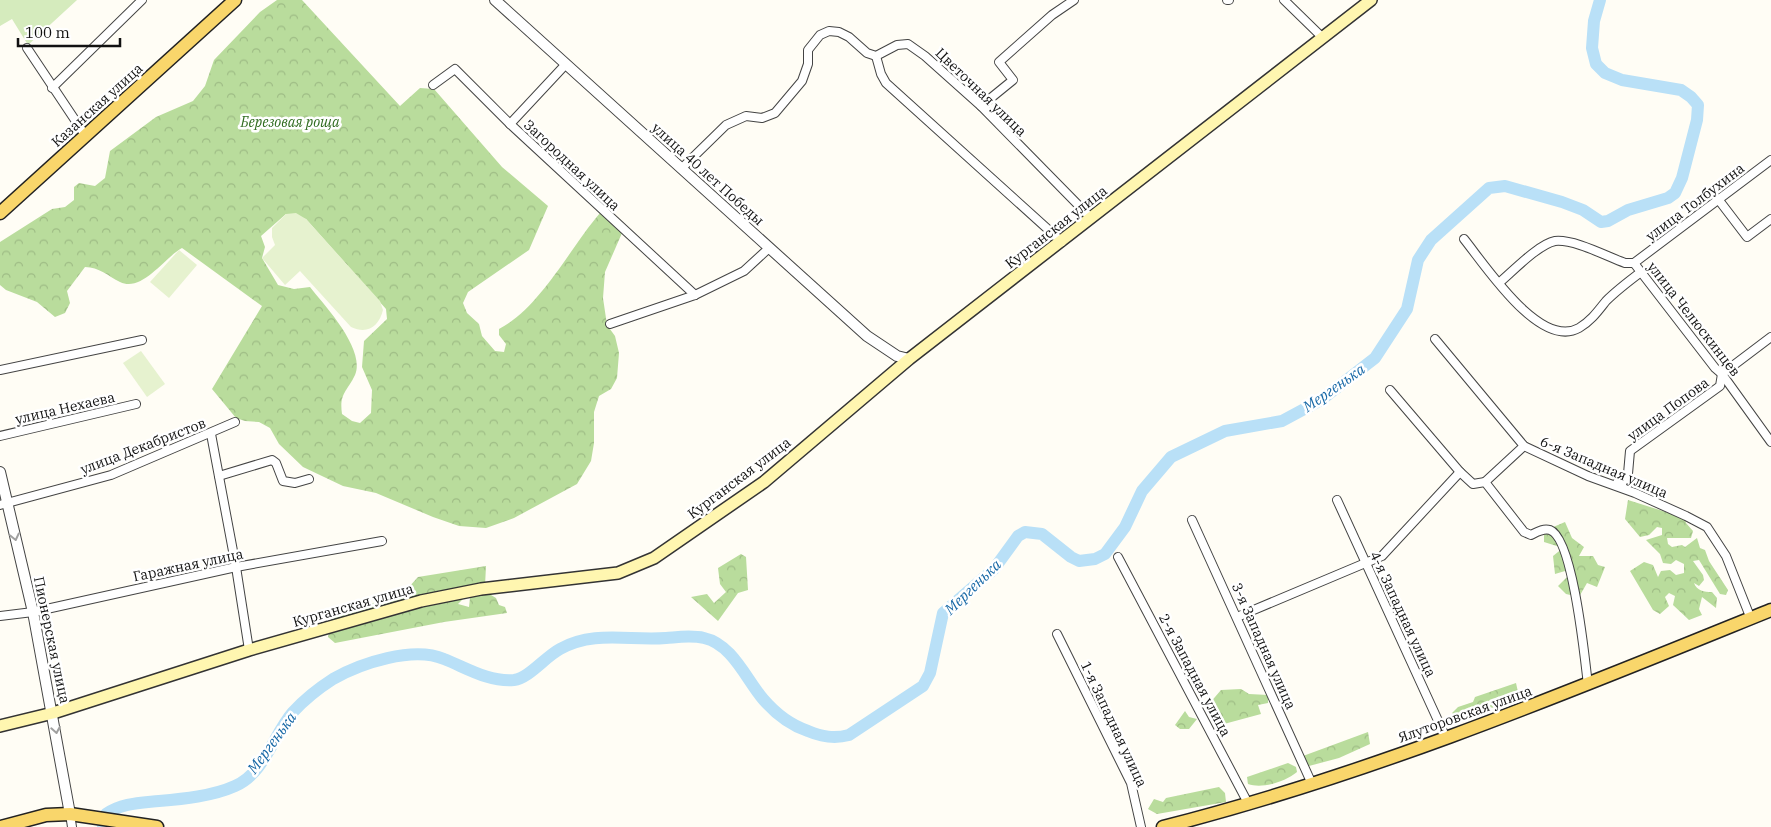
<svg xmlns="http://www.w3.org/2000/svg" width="1771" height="827" viewBox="0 0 1771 827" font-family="'IBM Plex Serif',serif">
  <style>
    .forest { fill: url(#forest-crowns); fill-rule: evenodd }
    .park { fill: #d5ebbd }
    .pitch { fill: #e6f2cf }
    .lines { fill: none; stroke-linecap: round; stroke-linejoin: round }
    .river { stroke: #b9e0f7; stroke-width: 12 }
    .minor-casing { stroke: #444; stroke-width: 10 }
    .tertiary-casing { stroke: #444; stroke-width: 12 }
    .secondary-casing { stroke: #333; stroke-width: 14 }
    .primary-casing { stroke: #222; stroke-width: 15 }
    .minor { stroke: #fff; stroke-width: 8 }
    .tertiary { stroke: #fff; stroke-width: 10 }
    .secondary { stroke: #fff6b0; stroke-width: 11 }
    .primary { stroke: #f9d66b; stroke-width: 12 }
    .oneway { stroke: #a0a0a0 }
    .labels { text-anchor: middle; stroke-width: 5; stroke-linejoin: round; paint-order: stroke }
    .street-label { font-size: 14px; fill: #111; stroke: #fff }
    .park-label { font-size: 14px; font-style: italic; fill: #2f6b1f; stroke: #fff }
    .water-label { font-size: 15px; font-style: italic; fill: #1768a6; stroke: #fff }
  </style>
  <defs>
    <pattern id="forest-crowns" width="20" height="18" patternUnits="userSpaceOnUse" patternTransform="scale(1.25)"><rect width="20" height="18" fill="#b9dc9c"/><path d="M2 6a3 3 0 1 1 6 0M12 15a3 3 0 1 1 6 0" fill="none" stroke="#9ebc85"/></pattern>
  </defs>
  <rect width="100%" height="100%" fill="#fffdf5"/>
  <g class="forest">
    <path d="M277,0h25l98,106 20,-18 14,1 68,78 46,39 -19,44 -61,42 -5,11 4,10 12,11 3,12 13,15 9,1 2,-8 -7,-9v-6c41,-21 71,-81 101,-116l22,20 -17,39 -2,26 4,27 8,11 4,17 -2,25 -6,11 -12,7 -5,16v31l-3,18 -14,23 -63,34 -28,10 -27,-2 -26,-9 -57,-24 -33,-7 -40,-19 -24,-23 -9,-16 -11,-6 -14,-1 -9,-3 -24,-29 50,-83 -80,-58c-17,9 -40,45 -62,34 -12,-6 -21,-15 -35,-15l-18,24 3,12 -5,10 -10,4 -18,-15 -31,-12 -6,-5v-43l52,-33 13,-2 9,-7v-13l5,-4 16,3 10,-8 5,-27 46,-34 37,-16 12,-15 9,-26 46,-48zM286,214l20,5 80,90 1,10 -23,22 -2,26 10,23 -1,23 -11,10 -8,-2 -10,-7c-3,-21 5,-22 13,-39 11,-26 -31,-70 -45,-88l-16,2 -16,-4 -16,-27 3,-11 -4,-11z"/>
    <path d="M1628,500l57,18 1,5 7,8 -2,7h-24l1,6 4,3 10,-2 3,2 12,-9 3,10 5,2 4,11 19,29 -2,5 -6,-1 -21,-34 -6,1 10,14 1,5 -5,6 -5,-3c3,8 10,9 18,9l5,6 -1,10 -14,-11 -3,12 3,6 -13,5 -16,-15 2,-9 -6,-3 -4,4 4,9 -9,8 -7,-4 -23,-39 14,-9 9,3 5,12 3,-6 9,-1 6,5 8,-2v-9l-8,-4 -5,4 -8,-1 -3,-9 -14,-14 16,-5v-7l-5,-1 -8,8 -9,2 -15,-18z"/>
    <path d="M1565,522l7,16 12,9 -5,9h14l5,9 7,2 -8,20 -10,-4 -8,14 -13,-3 -8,-8 10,-10 -3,-5 -10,3 -2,-18 10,-8 -19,-6v-11z"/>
    <path d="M741,554l5,3 2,33 -10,3 -20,28 -27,-24 16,-3 7,9 12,-11 -6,-8 -2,-16z"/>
    <path d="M486,566l-1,20 -10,1 -17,17 11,3 1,-9 11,-9 15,9 3,7 6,2 2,6 -63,9 -109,21 -7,-6 3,-13v-14l40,-6 17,-7h19l1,-9 10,-11z"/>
    <path d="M1516,683l2,9 -20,14 -41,12 -5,-5 6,-6 15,-5 2,-5z"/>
    <path d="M1241,689l8,5 19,1v8l-10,2 3,9 -37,10 -15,-20 12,-14z"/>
    <path d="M1185,711l4,6 8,2 -8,10h-9l-5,-4z"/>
    <path d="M1368,732l2,12 -31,14 -30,8 -6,-10z"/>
    <path d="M1288,763l8,4 1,5c-12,10 -35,17 -49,12l-1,-7z"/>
    <path d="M1219,787l6,6 1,9 -69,12 -9,-5 6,-10 9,3 3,-4z"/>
  </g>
  <path class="park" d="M0,0h77l-49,45 -16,-26 -12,7z"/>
  <g class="pitch">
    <path d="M296,213l10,6 74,82 3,9c-4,16 -15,25 -32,17l-51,-56 -15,14 -23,-27 13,-13 -3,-8v-9l14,-14z"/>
    <path d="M179,250l18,15 -28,33 -19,-16z"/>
    <path d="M141,351l24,33 -18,13 -24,-34z"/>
  </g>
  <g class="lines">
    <path class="river" d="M103,827l3,-13c16,-11 34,-11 53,-13 24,-2 54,-5 76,-15 30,-13 38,-51 58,-74 11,-12 26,-24 40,-33 28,-16 80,-33 111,-20 23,9 44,23 70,21 15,-2 31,-23 46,-31 34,-19 69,-8 106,-11 13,-1 25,-3 38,0 28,6 42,41 59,61 12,14 27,26 45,32 14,6 26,8 41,4l74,-49 7,-13 13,-60 51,-44 24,-33 7,-4 17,2 29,23 8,4 16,-2 10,-5 20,-27 17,-36 29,-34 54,-26 57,-10 39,-21 54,-42 32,-49 11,-49 13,-20 58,-52 16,-2 57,16 21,8 18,12 7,-1 20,-11 40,-12 7,-5 7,-15 15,-58 1,-15 -7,-8 -10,-7 -59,-10 -17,-7 -9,-9 -4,-16 2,-27 6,-21"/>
    <g class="minor-casing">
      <g id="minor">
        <path d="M1227,0h2"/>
        <path d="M1284,0l38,37"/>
        <path d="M27,48l58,87"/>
        <path d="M876,56l5,18 5,9 176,159"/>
        <path d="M433,85l22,-16 55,55 185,171"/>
        <path d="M52,88l90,-88"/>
        <path d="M981,106l32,-26 -14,-18 53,-47 22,-15"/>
        <path d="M510,124l56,-60"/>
        <path d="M682,168l44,-43 20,-9 16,2 13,-5 27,-32 6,-17v-14l12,-15 9,-4 10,1 10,5 18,16 9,3 21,-11 11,-1 17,12 56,50 110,112"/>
        <path d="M1718,199l29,38 24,-18"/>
        <path d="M1464,239c21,26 76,111 115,89 12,-7 19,-17 27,-27 11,-11 23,-20 35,-29"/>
        <path d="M1634,263l137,-103"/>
        <path d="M1500,282c13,-11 39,-38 55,-41 19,-2 51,15 70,22h9l81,105 7,6 49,68"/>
        <path d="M610,324l85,-29 49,-24 25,-23"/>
        <path d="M1435,339l89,107 64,30 47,17 51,23 21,11 19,29 25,63"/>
        <path d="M0,370l142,-30"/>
        <path d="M1390,390l70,82 13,12 12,-2 39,50 7,3c6,-3 12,-7 19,-5 23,8 35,130 38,155"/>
        <path d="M211,434l25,133 13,83"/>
        <path d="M0,436l136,-32"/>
        <path d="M219,476l53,-16 4,3 7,18 12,2 14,-4"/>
        <path d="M1485,482l39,-36"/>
        <path d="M1617,483l10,2 3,-34 90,-65 2,-12 49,-37"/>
        <path d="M1337,500l109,238"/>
        <path d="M0,505l111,-30 124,-53"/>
        <path d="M1192,520l120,264"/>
        <path d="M1118,557l131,248"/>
        <path d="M0,616l33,-4 203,-45 146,-26"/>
        <path d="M1237,617l145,-61 78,-84"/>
        <path d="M1057,634l74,149 10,44"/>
        <path d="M70,814l2,13"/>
      </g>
    </g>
    <g class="tertiary-casing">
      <g id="tertiary">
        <path d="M495,0l372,336 30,20 12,3"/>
        <path d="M0,472l33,140 37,202"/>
      </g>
    </g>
    <g class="secondary-casing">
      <path id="secondary" d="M0,726l53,-13 196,-63 172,-49 60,-12 137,-16 36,-15 110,-76 145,-123 462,-359"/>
    </g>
    <g class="primary-casing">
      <g id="primary">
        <path d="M0,213l235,-213"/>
        <path d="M1,827l45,-12 24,-1 87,13"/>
        <path d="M1163,827c209,-53 408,-136 608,-217"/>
      </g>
    </g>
    <use href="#minor" class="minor"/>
    <use href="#tertiary" class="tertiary"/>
    <use href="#secondary" class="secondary"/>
    <use href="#primary" class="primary"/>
  </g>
  <defs><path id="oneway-chevron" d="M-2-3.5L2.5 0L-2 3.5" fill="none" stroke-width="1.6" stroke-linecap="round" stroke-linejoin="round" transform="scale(1.25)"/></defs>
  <g class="oneway">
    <use href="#oneway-chevron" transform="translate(15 537) rotate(77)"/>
    <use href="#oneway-chevron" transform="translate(56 730) rotate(80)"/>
  </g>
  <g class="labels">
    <g class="street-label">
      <text transform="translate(981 92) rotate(44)" y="5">Цветочная улица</text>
      <text transform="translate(97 105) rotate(-42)" y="5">Казанская улица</text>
      <text transform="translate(572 165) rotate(43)" y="5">Загородная улица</text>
      <text transform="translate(708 174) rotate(42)" y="5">улица 40 лет Победы</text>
      <text transform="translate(1695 202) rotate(-37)" y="5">улица Толбухина</text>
      <text transform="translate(1056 227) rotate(-38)" y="5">Курганская улица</text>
      <text transform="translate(1694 319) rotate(52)" y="5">улица Челюскинцев</text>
      <text transform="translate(65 408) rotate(-13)" y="5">улица Нехаева</text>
      <text transform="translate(1668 409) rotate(-36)" y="5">улица Попова</text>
      <text transform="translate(143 446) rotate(-21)" y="5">улица Декабристов</text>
      <text transform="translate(1604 467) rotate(23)" y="5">6-я Западная улица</text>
      <text transform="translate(739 478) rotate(-37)" y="5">Курганская улица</text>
      <text transform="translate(188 565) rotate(-12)" y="5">Гаражная улица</text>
      <text transform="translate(353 605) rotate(-16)" y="5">Курганская улица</text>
      <text transform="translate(1403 614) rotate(65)" y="5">4-я Западная улица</text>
      <text transform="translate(52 640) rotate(78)" y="5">Пионерская улица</text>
      <text transform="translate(1264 646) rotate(66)" y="5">3-я Западная улица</text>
      <text transform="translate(1195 675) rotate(62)" y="5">2-я Западная улица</text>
      <text transform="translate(1465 714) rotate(-20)" y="5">Ялуторовская улица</text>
      <text transform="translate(1114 724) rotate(65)" y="5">1-я Западная улица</text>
    </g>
    <g class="park-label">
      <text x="290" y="127">Березовая роща</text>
    </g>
    <g class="water-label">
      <text transform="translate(1334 388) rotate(-35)" y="5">Мергенька</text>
      <text transform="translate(973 587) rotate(-44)" y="5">Мергенька</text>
      <text transform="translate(272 743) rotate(-54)" y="5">Мергенька</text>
    </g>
  </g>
  <path d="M18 38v8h102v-8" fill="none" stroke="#111111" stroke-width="2.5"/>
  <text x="25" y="38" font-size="15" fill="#111111" stroke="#ffffff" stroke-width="4" paint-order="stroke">100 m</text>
</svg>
